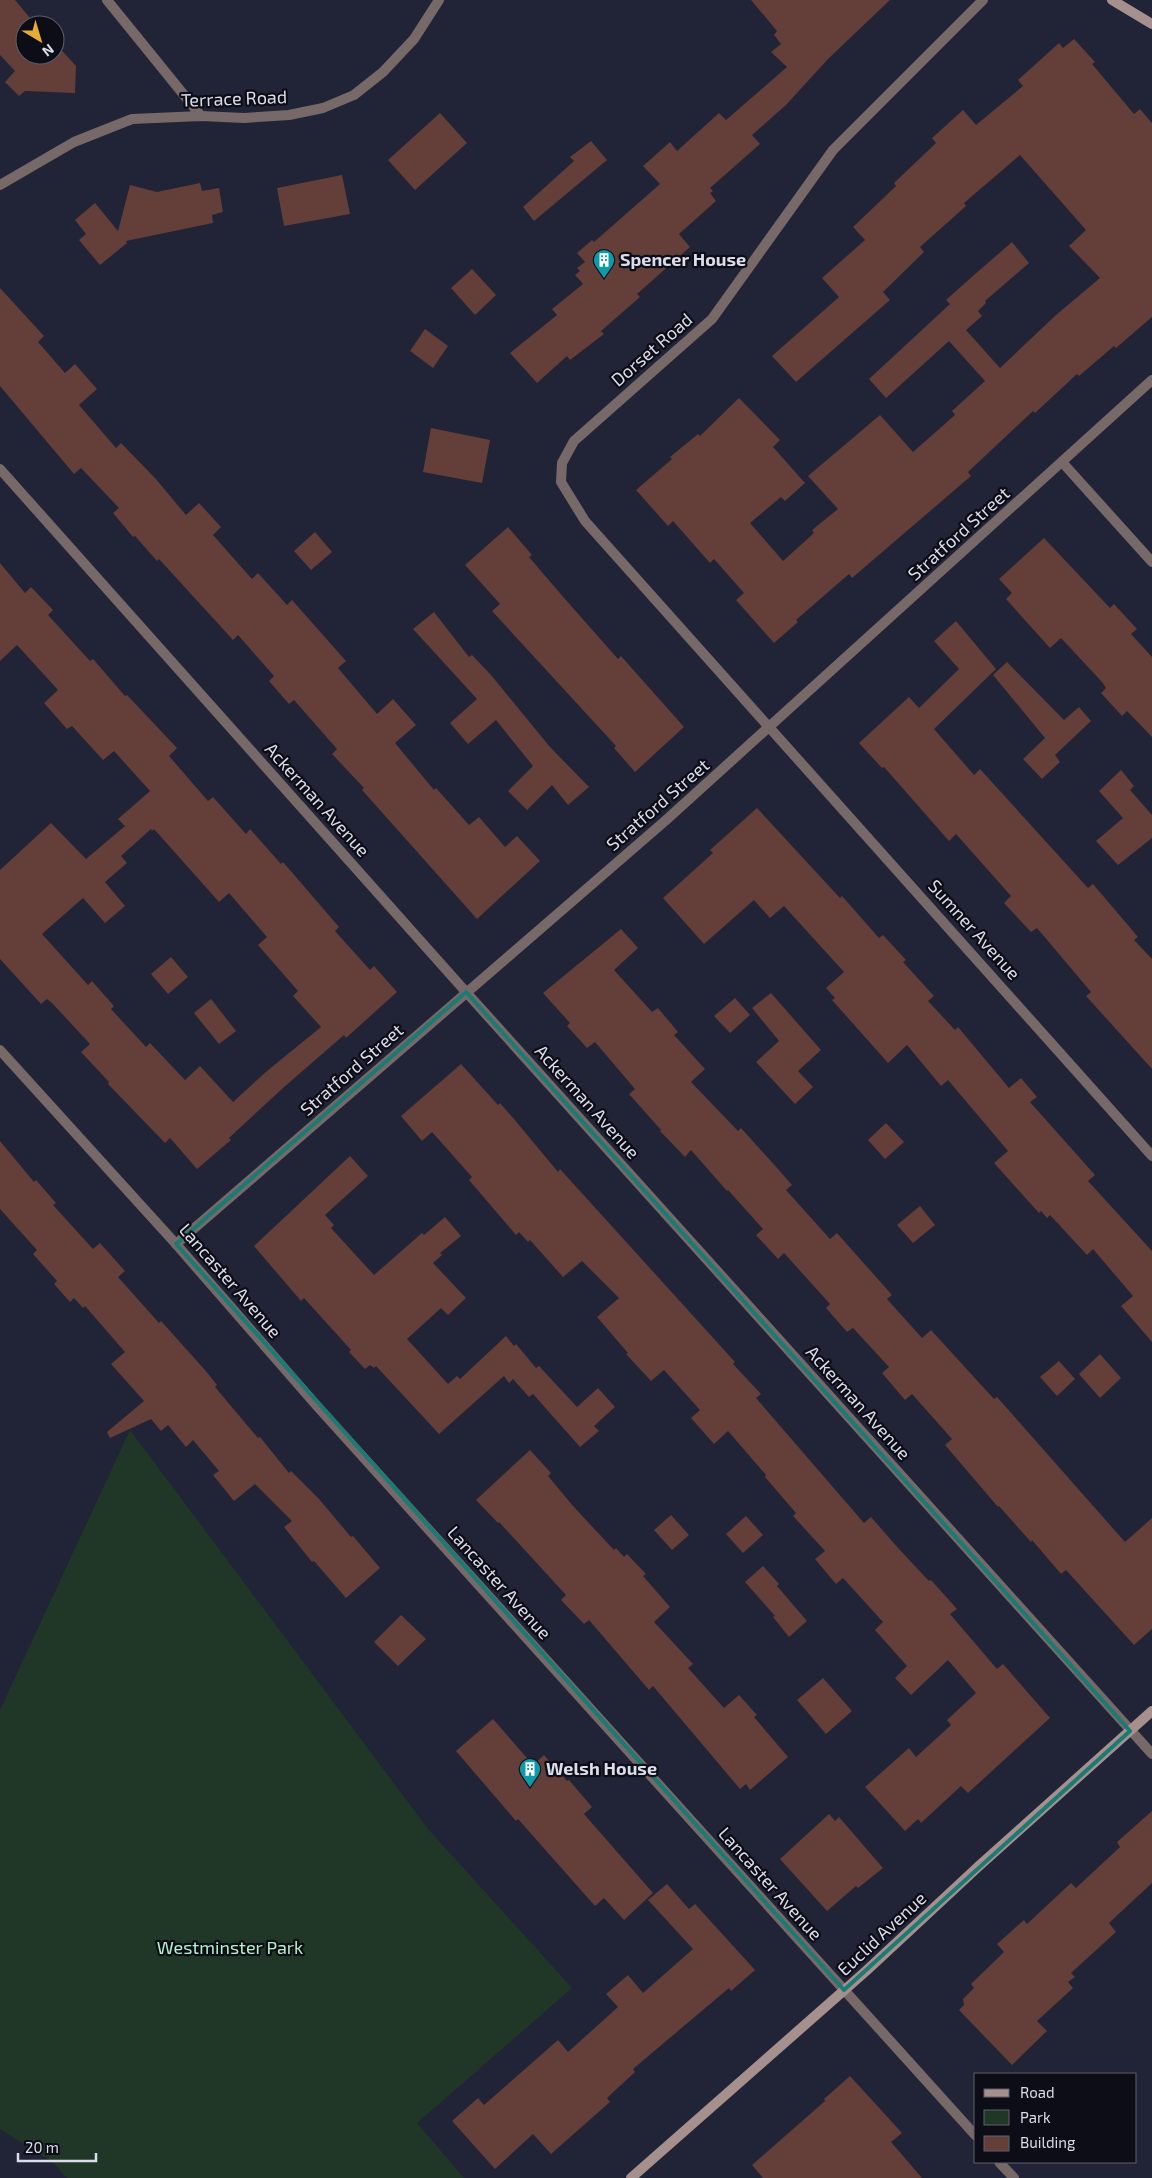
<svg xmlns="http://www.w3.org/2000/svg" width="1152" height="2178" viewBox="0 0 1152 2178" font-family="'Exo 2',sans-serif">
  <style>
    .green { fill: #203728 }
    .building { fill: #643e38; fill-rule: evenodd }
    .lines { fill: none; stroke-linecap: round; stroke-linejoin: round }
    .street { stroke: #766968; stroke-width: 10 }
    .secondary { stroke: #a5908e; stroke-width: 10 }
    .marked { fill: none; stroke: #197b74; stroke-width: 4; stroke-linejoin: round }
    .labels { text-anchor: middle; stroke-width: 4.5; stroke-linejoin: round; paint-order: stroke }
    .street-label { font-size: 18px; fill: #dbddeb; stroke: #0c0d16 }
    .poi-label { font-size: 18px; font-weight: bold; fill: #dbddeb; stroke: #0c0d16; text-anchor: start }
    .park-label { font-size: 18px; fill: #b3f1c8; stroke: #0c0d16 }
  </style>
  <rect width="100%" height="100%" fill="#212337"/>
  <path class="green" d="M130,1430l298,399 144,159 -155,135 47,55h-397l-13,-15 -54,-34v-419z"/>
  <g class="building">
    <path d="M0,0h15l21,25h-11v30h30v-12l21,23 -1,27 -50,-2 -6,5 -14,-14 10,-11 -15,-16z"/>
    <path d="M751,0h139l-62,59 -42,46 -34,30 8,9 -50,44 3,3 -3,2 6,8 -37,33 11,13 -53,47 3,3 -39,34 3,3 -34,26 -3,-4 -30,27 -27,-30 47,-38 -5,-6 31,-25 -8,-9 5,-4 -3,-3 8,-6 -8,-9 15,-13 2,2 66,-58 -17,-18 27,-24 7,9 42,-38 7,7 61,-53 -16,-15 10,-8 -7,-9 3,-4z"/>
    <path d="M1074,39l21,23 -3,2 42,50 6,-5 12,14v194l-36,31 -2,-2 -35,30 -2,-2 -42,39 -2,-2 -65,61 3,4 -119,102 -3,-4 -53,46 2,2 -24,21 -38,-43 8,-7 -30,-34 -4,4 -37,-42 -5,5 -32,-36 36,-31 -2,-2 28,-23 2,2 39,-38 41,42 -7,7 32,36 -20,18 -4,-4 -31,26 33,38 31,-28 -2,-3 26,-21 -30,-33 72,-61 33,37 42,-37 -3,-4 33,-30 -36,-40 -63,57 -17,-19 81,-75 -4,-4 28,-25 38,-33 17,21 -44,38 1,2 -8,8 4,5 -16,14 34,38 56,-53 44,-37 -31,-32 17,-16 -66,-75 -56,48 2,3 -46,41 4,5 -41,40 7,8 -94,82 -24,-26 67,-59 -17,-19 43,-38 -12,-13 43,-41 -2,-3 42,-40 -4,-5 31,-28 13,15 47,-39 -5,-6 41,-37 4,5z"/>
    <path d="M440,113l27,30 -52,47 -27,-30z"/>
    <path d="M591,141l16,19 -73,61 -11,-14 51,-46 -4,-4z"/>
    <path d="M342,175l8,39 -66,12 -7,-38z"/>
    <path d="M200,183l2,8 17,-3 4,24 -11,3 1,8 -87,18 1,2 -27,22 -21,-25 7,-6 -11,-14 20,-17 23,28 12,-46 27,7z"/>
    <path d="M472,269l24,26 -21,20 -24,-27z"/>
    <path d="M0,288l44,48 -6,6 27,31 10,-9 22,25 -18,16 37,43 5,-5 34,35 31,37 13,-12 22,24 -8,8 39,44 6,-6 29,32 5,-5 54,61 -8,7 39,46 16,-15 23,26 -21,18 39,47 2,-2 33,37 10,-8 26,30 12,-11 23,25 -63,58 -115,-129 2,-2 -32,-34 5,-5 -43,-49 -5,4 -20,-23 5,-5 -36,-41 -5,5 -74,-81 -2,2 -22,-25 -2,1 -20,-24 6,-5 -38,-40 -7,6 -74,-88z"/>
    <path d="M425,329l23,17 -15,22 -23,-17z"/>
    <path d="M431,428l59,12 -8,43 -59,-11z"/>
    <path d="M508,527l24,28 -3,2 36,42 53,60 3,-3 63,71 -49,45 -21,-24 2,-2 -124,-135 8,-7 -35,-39z"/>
    <path d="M315,532l17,20 -21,18 -17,-19z"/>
    <path d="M1044,538l66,70 4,-4 23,25 -6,5 21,23v80l-25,-26 -5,5 -21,-23 5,-5 -4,-6 -41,-44 -11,10 -44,-49 6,-6 -13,-14z"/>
    <path d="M0,563l25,30 6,-6 22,23 -5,5 42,46 3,-2 32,37 2,-1 50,53 -8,8 39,45 5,-4 33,37 4,-5 31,35 2,-2 56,65 -4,4 35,39 4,-4 23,26 -51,46 -2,-3 -61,53 -54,50 2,2 -34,29 -27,-31 -5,5 -57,-59 1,-2 -28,-30 9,-8 -38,-41 -5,-4 -6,5 -41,-45v-89l51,-47 35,36 39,-33 -7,-7 32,-28 -36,-40 -11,9 -31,-34 -5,3 -23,-26 14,-13 -41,-45 -17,16zM151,829l1,2 2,-2 65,73 10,-9 38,44 -9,8 40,46 -5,5 28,31 -54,44 -34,31 -33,-36 -15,14 -35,-37 -4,4 -35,-38 3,-3 -22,-25 -4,4 -46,-51 41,-36 22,25 20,-17 -20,-24 22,-19 -6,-7z"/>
    <path d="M434,612l35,45 3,-2 19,20 59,72 39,40 -21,18 -16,-20 -25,25 -19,-19 25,-25 -37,-46 -28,24 -18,-21 27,-24 -64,-70z"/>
    <path d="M956,621l40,48 -62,60 40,46 6,-6 108,119 5,-4 45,53 -4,3 18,19v110l-66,-73 5,-4 -54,-64 -6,4 -27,-29 7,-7 -55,-62 -7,7 -65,-74 -2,1 -23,-25 50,-46 10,11 40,-39 -25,-28z"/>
    <path d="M1007,662l57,58 15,-13 12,14 -36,34 5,7 -18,17 -19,-20 22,-21 -52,-63z"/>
    <path d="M1121,770l13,16 -4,4 22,25v23l-34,27 -22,-24 27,-23 -24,-27z"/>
    <path d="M757,808l83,90 2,-2 37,42 4,-3 23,25 -3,2 31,34 -6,5 27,29 3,-3 51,61 12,-10 16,19 -7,5 65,73 -7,6 64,70v91l-31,-36 12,-10 -40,-47 -6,6 -37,-40 -3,3 -6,-7 -2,2 -45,-50 14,-12 -60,-71 -7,6 -34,-41 -19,18 -56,-63 3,-2 -9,-10 18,-16 -60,-66 -14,12 -16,-18 -50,44 -41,-46 50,-45 -3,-3z"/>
    <path d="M621,929l17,19 -24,22 38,42 6,-4 20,24 -4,3 31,34 -14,13 47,49 3,-3 37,41 14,16 -6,5 44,49 7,-6 55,62 -5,4 35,39 9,-8 63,69 3,-2 128,145 27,-24v111l-18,16 -68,-75 -5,4 -29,-34 -1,2 -32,-36 -1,1 -53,-62 7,-6 -40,-45 -7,6 -23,-27 7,-6 -36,-39 -6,4 -21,-24 4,-4 -46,-51 -6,6 -22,-24 7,-6 -35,-39 -1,1 -36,-41 -6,7 -25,-26 1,-1 -32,-36 6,-5 -40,-47 -8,6 -20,-22 3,-3 -27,-30z"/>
    <path d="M171,957l17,20 -20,17 -17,-20z"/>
    <path d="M771,993l50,57 -23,21 15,16 -18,17 -39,-42 23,-21 -27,-33z"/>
    <path d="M735,998l15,17 -20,18 -16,-17z"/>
    <path d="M211,999l25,32 -17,13 -25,-31z"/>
    <path d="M461,1064l37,41 2,-2 14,16 44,53 2,-3 175,193 -2,2 28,30 -5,4 108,125 7,-6 28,32 30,32 2,-1 26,29 -7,5 47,55 6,-5 47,54 -82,75 -7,-7 -40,37 -3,-4 -13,12 -40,-44 44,-39 7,9 35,-32 -4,-5 29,-27 -28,-33 -37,35 -16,-17 12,-12 -32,-36 8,-8 -40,-44 -7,6 -21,-25 10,-8 -32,-35 3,-3 -31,-36 1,-2 -38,-44 -14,13 -23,-26 9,-8 -36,-40 -13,11 -25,-27 2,-1 -31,-36 22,-19 -37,-37 -19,16 -33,-37 -2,2 -9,-10 -3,3 -47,-55 3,-3 -40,-45 -10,9 -21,-25z"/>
    <path d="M886,1123l18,19 -19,17 -17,-19z"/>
    <path d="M0,1141l34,41 2,-2 20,23 -3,2 40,44 7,-6 25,28 -7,6 41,46 2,-2 44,49 12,15 -2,2 43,51 2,-1 29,36 2,-2 28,28 32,38 2,-1 27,32 -34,30 -32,-37 -2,1 -28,-35 8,-6 -37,-37 -21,17 -21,-26 6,-4 -26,-31 -7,7 -18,-22 -7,6 -10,-12 -41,19 -3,-6 37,-31 -33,-37 14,-12 -40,-46 -2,2 -9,-10 -4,4 -16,-18 3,-3 -24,-27 4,-4 -37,-41z"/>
    <path d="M350,1156l18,20 -43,39 9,10 -3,3 43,47 48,-42 2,2 21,-18 16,19 -21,17 2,2 -9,8 33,35 -18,17 -7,-7 -34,31 41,45 9,-8 3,3 46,-43 8,10 2,-2 20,24 3,-2 38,41 21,-19 17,19 -21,19 5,5 -19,16 -47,-53 -4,3 -16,-18 -4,4 -5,-7 -65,58 -63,-68 -2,2 -4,-3 -5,4 -16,-17 2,-2 -47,-52 -3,3 -47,-55z"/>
    <path d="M920,1206l15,19 -22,18 -16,-18z"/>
    <path d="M1100,1354l21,24 -21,20 -21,-24z"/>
    <path d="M1059,1361l16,18 -18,17 -17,-19z"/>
    <path d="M530,1450l21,23 -3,3 25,30 41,44 2,-2 8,9 3,-3 19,20 -3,2 27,31 -16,15 39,42 -5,4 36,40 15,-13 18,20 -3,2 34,40 -38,33 -4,-6 -6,5 -87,-103 -4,4 -60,-70 -5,4 -23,-24 5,-5 -67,-73 -1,1 -22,-23z"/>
    <path d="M671,1515l18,20 -17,15 -18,-20z"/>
    <path d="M746,1516l17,19 -20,18 -17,-19z"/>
    <path d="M763,1566l16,18 -2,2 30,35 -18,16 -16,-20 2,-1 -30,-34z"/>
    <path d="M401,1615l25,24 -28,27 -24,-24z"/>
    <path d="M823,1678l29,33 -26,23 -29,-34z"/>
    <path d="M493,1719l40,46 11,-10 23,26 2,-1 23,27 -8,7 69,79 -29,27 -20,-22 -9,8 -77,-87 -2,2 -60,-70z"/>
    <path d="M1152,1811v72l-43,40 7,9 -45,41 4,4 -7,5 5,6 -36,33 10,10 -35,34 -53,-55 5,-5 -1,-6 11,-11 -3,-4 33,-32 -7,-8 27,-24 3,4 44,-41 5,5 44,-41 -3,-5z"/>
    <path d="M829,1814l6,7 4,-4 44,51 -25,20 -2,-2 -29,25 -47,-52z"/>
    <path d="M667,1884l22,25 6,-5 60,66 -24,21 -2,-3 -96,81 2,3 -28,26 3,4 -59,52 -18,-20 -38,35 -43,-48 26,-23 6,7 74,-65 10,12 50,-45 -12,-13 22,-19 15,18 50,-44 -45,-49z"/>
    <path d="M850,2076l52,57 -11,9 31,36h-159l-11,-13 73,-64 -1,-2z"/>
  </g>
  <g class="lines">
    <g class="street">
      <path d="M107,0l94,116"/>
      <path d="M983,0l-150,150 -121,169 -138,122 -12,22 -1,19 24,39 567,635"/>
      <path d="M0,185l74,-43 58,-23 69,-3 43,2 45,-3 34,-7 31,-13 29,-23 31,-33 25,-39"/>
      <path d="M1062,462l90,100"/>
      <path d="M0,469l466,523 686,762"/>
      <path d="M0,1050l176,194 141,162 659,730"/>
      <path d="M176,1244l489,-423 487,-441"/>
      <path d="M999,2162l15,16"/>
    </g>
    <g class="secondary">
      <path d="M1112,0l40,24"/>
      <path d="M631,2178l235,-207 114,-106 172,-154"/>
    </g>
  </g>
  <path class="marked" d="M466,992l664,739 -286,259 -668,-746z"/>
  <defs>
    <g id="building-pin" transform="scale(1.125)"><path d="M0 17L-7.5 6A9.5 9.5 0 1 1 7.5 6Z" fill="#0f9aa8" stroke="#0c0d16"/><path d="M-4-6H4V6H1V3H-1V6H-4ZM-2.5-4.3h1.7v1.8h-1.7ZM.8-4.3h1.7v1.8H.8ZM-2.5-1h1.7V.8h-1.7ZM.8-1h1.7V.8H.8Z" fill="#fff"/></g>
  </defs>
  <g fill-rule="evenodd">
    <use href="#building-pin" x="604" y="260"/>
    <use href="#building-pin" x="530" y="1769"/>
  </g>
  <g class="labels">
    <g class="street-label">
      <text transform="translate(234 99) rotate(-2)" y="6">Terrace Road</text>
      <text transform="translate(652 350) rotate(-41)" y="6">Dorset Road</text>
      <text transform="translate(959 534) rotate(-42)" y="6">Stratford Street</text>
      <text transform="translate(317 800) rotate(48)" y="6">Ackerman Avenue</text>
      <text transform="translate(658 805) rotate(-41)" y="6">Stratford Street</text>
      <text transform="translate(974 930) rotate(48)" y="6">Sumner Avenue</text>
      <text transform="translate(352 1070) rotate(-41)" y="6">Stratford Street</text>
      <text transform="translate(587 1102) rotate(48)" y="6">Ackerman Avenue</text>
      <text transform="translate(230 1281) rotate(49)" y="6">Lancaster Avenue</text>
      <text transform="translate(858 1403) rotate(48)" y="6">Ackerman Avenue</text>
      <text transform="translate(499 1583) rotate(48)" y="6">Lancaster Avenue</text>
      <text transform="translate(770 1884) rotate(48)" y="6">Lancaster Avenue</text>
      <text transform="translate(882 1934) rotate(-43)" y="6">Euclid Avenue</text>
    </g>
    <g class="poi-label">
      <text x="620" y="266">Spencer House</text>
      <text x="546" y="1775">Welsh House</text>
    </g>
    <g class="park-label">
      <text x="230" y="1954">Westminster Park</text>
    </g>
  </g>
  <rect x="974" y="2073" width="162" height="90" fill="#0c0d16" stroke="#5f606b"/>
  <rect x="984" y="2089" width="25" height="8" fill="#a5908e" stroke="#5f606b"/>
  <text x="1020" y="2098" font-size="15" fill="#dbddeb">Road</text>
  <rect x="984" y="2110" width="25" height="15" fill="#203728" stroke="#5f606b"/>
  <text x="1020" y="2123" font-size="15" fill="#dbddeb">Park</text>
  <rect x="984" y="2136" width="25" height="15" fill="#643e38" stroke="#5f606b"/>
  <text x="1020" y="2148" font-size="15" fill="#dbddeb">Building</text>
  <g transform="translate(40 40) rotate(142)"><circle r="24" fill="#0c0d16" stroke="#5f606b"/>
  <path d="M0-4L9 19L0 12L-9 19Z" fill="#e6ac36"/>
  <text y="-8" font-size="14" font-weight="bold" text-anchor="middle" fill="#dbddeb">N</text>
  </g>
  <path d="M18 2153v8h78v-8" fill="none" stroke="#dbddeb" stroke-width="2.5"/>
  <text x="25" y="2153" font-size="15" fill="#dbddeb" stroke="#0c0d16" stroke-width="4" paint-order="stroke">20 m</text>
</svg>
